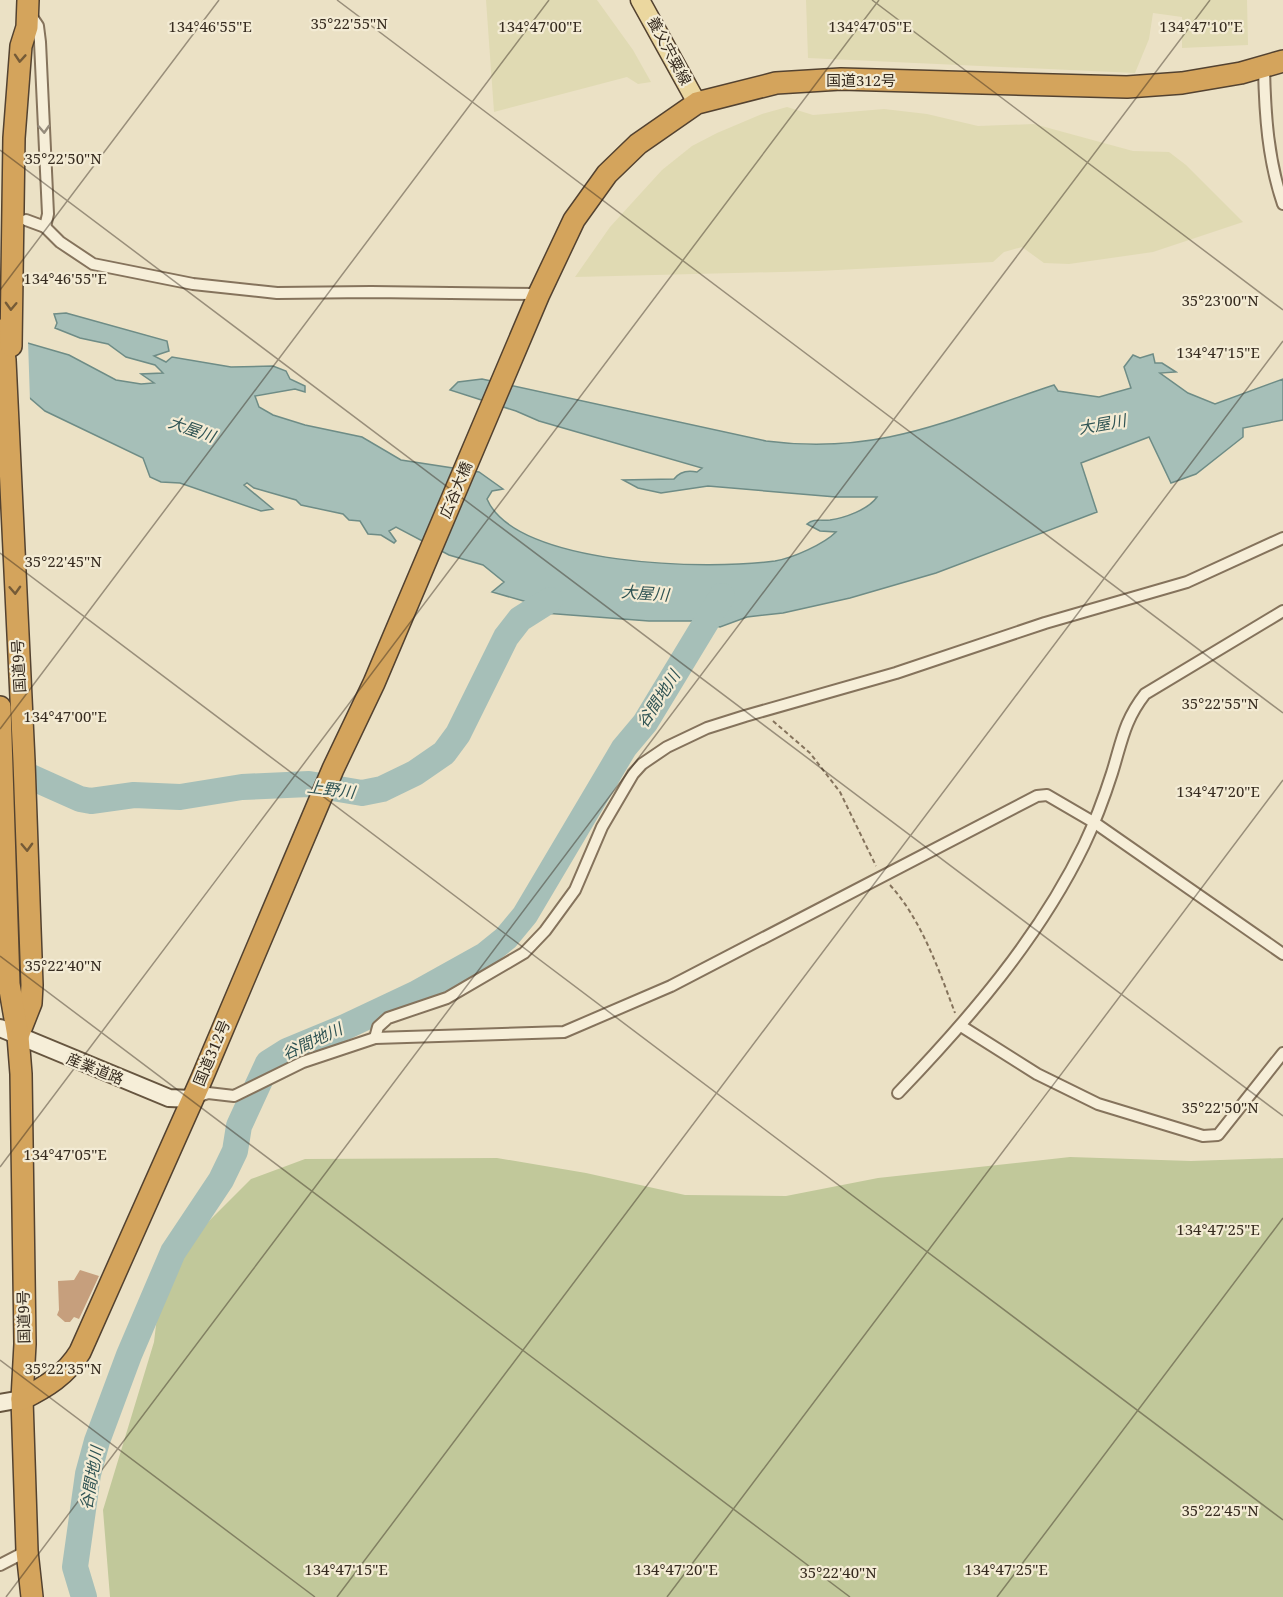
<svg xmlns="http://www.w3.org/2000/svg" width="1283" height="1597" viewBox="0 0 1283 1597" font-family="'Noto Serif','Noto Sans JP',serif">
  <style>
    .farmland { fill: #e0dab3 }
    .green { fill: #c1c89a }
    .water { fill: #a6bfb8; stroke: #6e8c86; stroke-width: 1.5 }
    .pier { fill: #ebe1c5 }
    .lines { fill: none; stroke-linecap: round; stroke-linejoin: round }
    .river { stroke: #a6bfb8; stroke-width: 26 }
    .building { fill: #c69f7d }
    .street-casing { stroke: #85735c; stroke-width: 14 }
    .secondary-casing { stroke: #66553f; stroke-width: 20 }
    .primary-casing { stroke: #534230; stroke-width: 21 }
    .highway-casing { stroke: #534230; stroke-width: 24 }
    .path { stroke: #85735c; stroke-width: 2; stroke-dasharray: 4.5 3; stroke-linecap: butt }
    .street { stroke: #f6eed8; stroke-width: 10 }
    .secondary { stroke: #f6eed8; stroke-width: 16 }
    .primary { stroke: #ebd79f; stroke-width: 18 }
    .highway { stroke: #d4a45c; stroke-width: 21 }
    .oneway { stroke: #755b37 }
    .oneway2 { stroke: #968c7c }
    .ticks { fill: none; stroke: #362b1f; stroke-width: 1.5; stroke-opacity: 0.45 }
    .labels { text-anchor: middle; stroke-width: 4.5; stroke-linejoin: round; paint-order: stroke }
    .street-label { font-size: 15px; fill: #362b1f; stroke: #f3ebd4 }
    .water-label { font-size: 16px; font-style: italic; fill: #305454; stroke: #f3ebd4 }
    .ticks-label { font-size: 15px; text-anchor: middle; fill: #362b1f; stroke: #f3ebd4; stroke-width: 4.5; stroke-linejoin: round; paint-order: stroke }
  </style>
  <rect width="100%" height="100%" fill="#ebe1c5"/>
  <g class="farmland">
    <path d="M486,0h111l36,50 18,32 -13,2 -11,-7 -133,35z"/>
    <path d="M806,0h441l1,45 -66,3v-31l-29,-4 -4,26 -14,34 -327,-15z"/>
    <path d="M787,107l26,8 71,-6 43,5 51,12 56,-2 99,27 36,1 17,13 57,57 -90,30 -84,12 -25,-1 -22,-16 -18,5 -11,10 -175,9 -243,6 35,-50 52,-57 30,-24 25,-13 45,-19z"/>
  </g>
  <path class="green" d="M1070,1157l121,4 92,-3v439h-1173l-7,-87 51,-168 6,-50 29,-51 62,-62 54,-20 192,-1 89,15 99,22 101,1 92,-18z"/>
  <path class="water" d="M66,313l101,28 2,10 -15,5 12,6 6,-5 59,10 42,-1 13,5 4,8 15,7v6l-10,-3 -40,7 4,11 14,8 32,10 57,12 39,23 78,12 24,17 -11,2 -5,8c29,68 224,71 288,62 18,-3 49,-17 61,-29l-16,-1 -13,-7c7,-6 14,-3 23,-4 14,-2 38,-10 47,-23h-41l-128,-11 -47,7 -23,-5 -15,-8 51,-1c6,-8 14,-9 23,-7l5,-4 -163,-47 -23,-10 -66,-21 8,-8 24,-3 284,62c114,15 184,-22 288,-56l4,6 41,6 32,-9 -7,-21 9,-12 7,3 13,-4 2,9h7l14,9 -16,1 28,20 27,11 68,-25v41l-40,8v9l-47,37 -25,9 -22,-46 -68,26 16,49 -161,61 -86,25 -67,15 -36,4 -27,10 -26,-6h-45l-105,-8 -24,7 14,-16 -42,-12 12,-10 -21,-17 -34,-10 -53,-28 -7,4 7,10 -2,2 -13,-8 -13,-1 -8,-13 -11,-1 -6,-6 -42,-9 -5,-5 -42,-12 -7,-5 -3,2 29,24 -12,2 -81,-28 -19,-1 -11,-5 -7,-19 -98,-47 -21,-18 -24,-58 69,20 47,25 25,4 13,-1 -13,-9 22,-1 -8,-8 -29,-8 -18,-13 -28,-6 -25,-10 2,-5 -3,-9z"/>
  <path class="pier" d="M0,332l28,9 2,60 -7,-6 -23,-3z"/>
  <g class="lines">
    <g class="river">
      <path d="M4,765l76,34 11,2 43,-6 46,2 62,-10 67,-3 53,9 20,-4 33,-16 29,-20 14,-19 48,-97 14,-18 30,-19"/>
      <path d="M84,1597l-9,-30 13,-93 9,-33 32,-86 44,-103 48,-72 14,-29 4,-25 29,-63 19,-12 58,-24 70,-33 70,-39 21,-17 19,-23 99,-167 21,-25 77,-127"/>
    </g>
  </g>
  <path class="building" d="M80,1270l19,6 -20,43 -5,-2 -4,5h-5l-8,-7 2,-5 -1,-29 16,-1z"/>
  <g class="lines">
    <g class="street-casing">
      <g id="street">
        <path d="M30,14l8,12 2,16 8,172 -3,13"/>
        <path d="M1264,68c1,47 4,92 19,136"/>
        <path d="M26,220l19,7 15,15 33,22 100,20 84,9 94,-1 168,2"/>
        <path d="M961,1026l76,48 61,30 105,32 15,-1 65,-82"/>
        <path d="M375,1038l3,-11 10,-9 59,-20 77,-45 21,-22 30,-41 27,-63 31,-53 9,-10 25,-17 40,-19 38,-12 151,-43 149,-50 142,-41 96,-44"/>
        <path d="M898,1093c71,-74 141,-155 186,-248 11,-23 20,-47 28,-72 10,-32 12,-52 33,-79l138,-83"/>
        <path d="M196,1097l12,-4 26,3 69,-34 72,-24 189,-6 107,-46 366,-190 10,-1 48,28 188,131"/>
        <path d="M0,1565l27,-14"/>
      </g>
    </g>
    <g class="secondary-casing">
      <g id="secondary">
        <path d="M0,1028l169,70 23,1"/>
        <path d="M0,1403l22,-4"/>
      </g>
    </g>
    <g class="primary-casing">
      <path id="primary" d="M640,0l57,103"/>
    </g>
    <g class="highway-casing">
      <g id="highway">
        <path d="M0,330l5,30 19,401 8,224 -1,18 -13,33"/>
        <path d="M11,346l3,-208 7,-92 6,-19 1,-27"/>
        <path d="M0,707l9,277 9,52 3,38 4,270 -3,55 5,152 5,46"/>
        <path d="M22,1399c24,-12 44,-24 58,-47l122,-274 131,-309 41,-86 165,-389 35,-74 33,-46 31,-30 59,-41 79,-20 65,-4 286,8 55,-4 59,-10 42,-12"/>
      </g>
    </g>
    <g class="path">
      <path d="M773,721l37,32 30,39 36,74"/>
      <path d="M890,885c31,34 49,85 65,128"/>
    </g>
    <use href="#street" class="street"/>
    <use href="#secondary" class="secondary"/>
    <use href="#primary" class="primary"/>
    <use href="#highway" class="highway"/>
  </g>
  <defs><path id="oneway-chevron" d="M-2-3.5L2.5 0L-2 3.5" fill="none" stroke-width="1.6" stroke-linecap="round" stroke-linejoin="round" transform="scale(1.5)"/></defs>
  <g class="oneway">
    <use href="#oneway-chevron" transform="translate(20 58) rotate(94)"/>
    <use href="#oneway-chevron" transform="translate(11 306) rotate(92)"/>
    <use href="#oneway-chevron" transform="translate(15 590) rotate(87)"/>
    <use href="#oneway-chevron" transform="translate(27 847) rotate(88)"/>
  </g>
  <use class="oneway2" href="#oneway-chevron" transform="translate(44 129) rotate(87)"/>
  <path class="ticks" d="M337,0l946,713M872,0l411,310M0,150l1283,966M0,290l219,-290M0,553l1283,967M0,729l549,-729M0,956l850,641M0,1167l879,-1167M0,1360l315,237M6,1597l1204,-1597M337,1597l946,-1256M667,1597l616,-817M997,1597l286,-379"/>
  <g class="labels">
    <g class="street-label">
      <text transform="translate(669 51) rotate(62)" y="5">養父宍粟線</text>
      <text x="861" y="86">国道312号</text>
      <text transform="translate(456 490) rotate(-67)" y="5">広谷大橋</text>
      <text transform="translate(19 666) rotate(-93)" y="5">国道9号</text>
      <text transform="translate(212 1053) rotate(-67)" y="5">国道312号</text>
      <text transform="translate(95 1069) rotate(22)" y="5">産業道路</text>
      <text transform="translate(24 1317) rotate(-91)" y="5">国道9号</text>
    </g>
    <g class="water-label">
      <text transform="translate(1102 424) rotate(-10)" y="6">大屋川</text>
      <text transform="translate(192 429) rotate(19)" y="6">大屋川</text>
      <text transform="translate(645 593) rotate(4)" y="6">大屋川</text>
      <text transform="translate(658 699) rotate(-57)" y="6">谷間地川</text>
      <text transform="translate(331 789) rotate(7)" y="6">上野川</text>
      <text transform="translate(312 1041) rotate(-25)" y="6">谷間地川</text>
      <text transform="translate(91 1478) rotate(-80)" y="6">谷間地川</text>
    </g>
  </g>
  <g class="ticks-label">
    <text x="349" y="29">35°22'55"N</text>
    <text x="210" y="32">134°46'55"E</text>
    <text x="540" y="32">134°47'00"E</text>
    <text x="870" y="32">134°47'05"E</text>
    <text x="1201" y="32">134°47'10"E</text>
    <text x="63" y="164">35°22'50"N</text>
    <text x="65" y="284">134°46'55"E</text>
    <text x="1220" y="306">35°23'00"N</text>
    <text x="1218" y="358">134°47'15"E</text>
    <text x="63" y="567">35°22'45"N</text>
    <text x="1220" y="709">35°22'55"N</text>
    <text x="65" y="722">134°47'00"E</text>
    <text x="1218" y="797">134°47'20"E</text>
    <text x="63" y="971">35°22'40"N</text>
    <text x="1220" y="1113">35°22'50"N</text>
    <text x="65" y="1160">134°47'05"E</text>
    <text x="1218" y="1235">134°47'25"E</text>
    <text x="63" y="1374">35°22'35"N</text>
    <text x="1220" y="1516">35°22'45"N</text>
    <text x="346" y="1575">134°47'15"E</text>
    <text x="676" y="1575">134°47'20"E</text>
    <text x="1006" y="1575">134°47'25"E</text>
    <text x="838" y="1578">35°22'40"N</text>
  </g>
</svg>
